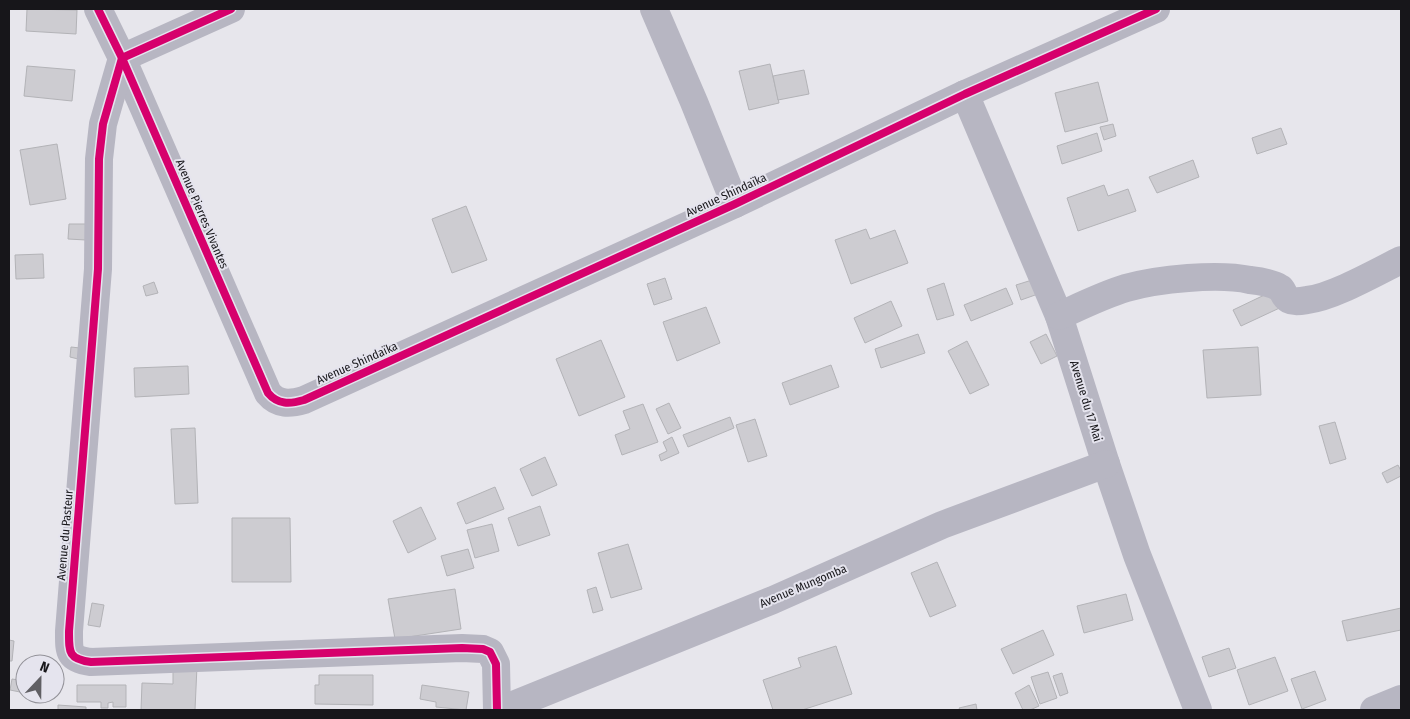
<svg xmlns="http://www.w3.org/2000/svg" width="1410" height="719" viewBox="0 0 1410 719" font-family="'Fira Sans Condensed',sans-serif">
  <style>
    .building { fill: #cdccd1; stroke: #b3b3b7 }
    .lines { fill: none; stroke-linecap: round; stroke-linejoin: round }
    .minor { stroke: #b7b6c2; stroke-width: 28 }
    .cycleway-casing { stroke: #e5e4ee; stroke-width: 11 }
    .cycleway { stroke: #d6006c; stroke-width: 8 }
    .labels { text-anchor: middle; stroke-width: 4; stroke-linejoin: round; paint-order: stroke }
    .street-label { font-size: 12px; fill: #17161a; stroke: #e5e4ee }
  </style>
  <rect width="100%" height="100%" fill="#e7e6ec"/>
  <g class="building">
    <path d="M27,9l50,1 -1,24 -50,-3z"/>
    <path d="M770,64l9,39 -30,7 -10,-39z"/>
    <path d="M27,66l48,4 -3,31 -48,-5z"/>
    <path d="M804,70l5,24 -31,6 -5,-24z"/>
    <path d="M1098,82l10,39 -43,11 -10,-39z"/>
    <path d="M1113,124l3,12 -12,4 -4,-13z"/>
    <path d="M1281,128l6,16 -30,10 -5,-16z"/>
    <path d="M1097,133l5,18 -40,13 -5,-18z"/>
    <path d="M57,144l9,55 -36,6 -10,-55z"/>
    <path d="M1193,160l6,17 -42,16 -8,-16z"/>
    <path d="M1104,185l4,11 20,-7 8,22 -58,20 -11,-33z"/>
    <path d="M466,206l21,54 -35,13 -20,-54z"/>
    <path d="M69,224h17v16l-18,-1z"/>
    <path d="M866,229l4,10 25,-9 13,33 -57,21 -16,-44z"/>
    <path d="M43,254l1,24 -28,1 -1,-24z"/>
    <path d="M665,278l7,21 -18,6 -7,-21z"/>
    <path d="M1032,280l6,14 -17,6 -5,-15z"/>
    <path d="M154,282l4,11 -12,3 -3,-10z"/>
    <path d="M944,283l10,32 -17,5 -10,-31z"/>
    <path d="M1006,288l7,16 -42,17 -7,-16z"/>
    <path d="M1279,288l7,17 -45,21 -8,-16z"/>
    <path d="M891,301l11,25 -37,17 -11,-25z"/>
    <path d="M706,307l14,36 -43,18 -14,-39z"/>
    <path d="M918,334l7,19 -44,15 -6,-19z"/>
    <path d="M1046,334l11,22 -16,8 -11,-22z"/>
    <path d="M601,340l24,57 -46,19 -23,-57z"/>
    <path d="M967,341l22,44 -19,9 -22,-43z"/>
    <path d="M71,347l9,1 -2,11 -8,-2z"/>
    <path d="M1258,347l3,48 -54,3 -4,-48z"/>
    <path d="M831,365l8,22 -49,18 -8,-22z"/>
    <path d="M188,366l1,28 -54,3 -1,-29z"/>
    <path d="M669,403l12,25 -13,6 -12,-25z"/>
    <path d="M643,404l15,38 -36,13 -7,-20 15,-6 -7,-18z"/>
    <path d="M730,417l4,11 -46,19 -5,-12z"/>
    <path d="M755,419l12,37 -19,6 -12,-37z"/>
    <path d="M1335,422l11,37 -16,5 -11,-38z"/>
    <path d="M195,428l3,75 -23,1 -4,-75z"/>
    <path d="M672,437l7,16 -18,8 -2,-6 8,-4 -4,-9z"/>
    <path d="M545,457l12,28 -25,11 -12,-27z"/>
    <path d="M1398,465l3,6v5l-14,7 -5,-10z"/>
    <path d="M495,487l9,22 -38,15 -9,-21z"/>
    <path d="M540,506l10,29 -32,11 -10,-28z"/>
    <path d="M421,507l15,32 -28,14 -15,-32z"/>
    <path d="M232,518h58l1,64h-59z"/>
    <path d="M492,524l7,27 -24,7 -8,-28z"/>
    <path d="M628,544l14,45 -31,9 -13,-45z"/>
    <path d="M468,549l6,19 -27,8 -6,-20z"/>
    <path d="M937,562l19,44 -26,11 -19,-44z"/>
    <path d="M596,587l7,23 -10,3 -6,-23z"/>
    <path d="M455,589l6,40 -66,10 -7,-40z"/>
    <path d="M1126,594l7,26 -49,13 -7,-27z"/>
    <path d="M92,603l12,2 -4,22 -12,-2z"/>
    <path d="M1401,608v22l-54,11 -5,-20z"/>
    <path d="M1043,630l11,25 -41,19 -12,-25z"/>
    <path d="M9,640l5,1 -2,20h-3z"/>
    <path d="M836,646l16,48 -50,16h-29l-10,-30 38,-13 -3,-9z"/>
    <path d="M1229,648l7,20 -27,9 -7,-20z"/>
    <path d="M1275,657l13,34 -39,14 -12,-35z"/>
    <path d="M173,665l24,1 -2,44h-54l1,-27 31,1z"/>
    <path d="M1315,671l11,29 -24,9 -11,-30z"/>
    <path d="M1048,672l9,26 -17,6 -9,-27z"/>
    <path d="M1062,673l6,20 -8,3 -7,-20z"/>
    <path d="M319,675h54v30l-58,-1v-19h4z"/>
    <path d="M12,679l13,2v12l-15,-3z"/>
    <path d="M77,685h49v22h-13v-5l-5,1v5h-7v-6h-24z"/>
    <path d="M422,685l47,7 -3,18 -30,-3v-5l-16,-3z"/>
    <path d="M1029,685l10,21 -9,4h-7l-8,-17z"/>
    <path d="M976,704l1,6h-17l-1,-2z"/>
    <path d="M58,705l28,2v3h-28z"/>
  </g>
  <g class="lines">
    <g class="minor">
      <path d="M98,9l24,49 146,335c10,12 22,11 36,7l431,-196 230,-110 191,-85"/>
      <path d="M231,9l-109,49 -19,66 -4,35 -1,110 -29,362c0,21 -1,28 22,31l371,-14 21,1 7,3 6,12 1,46"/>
      <path d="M654,9l40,93 41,102"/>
      <path d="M965,94l94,222 47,148 31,91 61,155"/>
      <path d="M1059,316c22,-10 44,-21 67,-28 32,-9 92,-15 124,-8 9,1 22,3 30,8 3,2 3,6 6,9 4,6 15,4 21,3 26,-3 70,-28 94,-40"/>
      <path d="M501,710l272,-110 169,-75 164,-61"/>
      <path d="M1374,710l27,-11"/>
    </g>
    <g class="cycleway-casing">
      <g id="cycleway">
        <path d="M98,9l24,49 146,335c10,12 22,11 36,7l431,-196 230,-110 191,-85"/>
        <path d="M231,9l-109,49 -19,66 -4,35 -1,110 -29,362c0,21 -1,28 22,31l371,-14 21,1 7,3 6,12 1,46"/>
      </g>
    </g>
    <use href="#cycleway" class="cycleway"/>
  </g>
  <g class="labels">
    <g class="street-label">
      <text transform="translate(726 195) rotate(-25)" y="4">Avenue Shindaïka</text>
      <text transform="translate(202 214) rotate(67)" y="4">Avenue Pierres Vivantes</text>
      <text transform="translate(357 363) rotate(-24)" y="4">Avenue Shindaïka</text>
      <text transform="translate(1086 401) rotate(73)" y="4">Avenue du 17 Mai</text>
      <text transform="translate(65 535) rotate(-85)" y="4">Avenue du Pasteur</text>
      <text transform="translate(803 586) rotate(-23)" y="4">Avenue Mungomba</text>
    </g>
  </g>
  <rect width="1410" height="719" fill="none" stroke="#17161a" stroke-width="20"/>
  <g transform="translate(40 679) rotate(22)"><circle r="24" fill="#e5e4ee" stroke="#939299"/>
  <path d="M0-4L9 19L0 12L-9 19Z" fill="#605f64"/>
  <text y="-8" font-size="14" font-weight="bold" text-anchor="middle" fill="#17161a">N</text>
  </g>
</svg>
